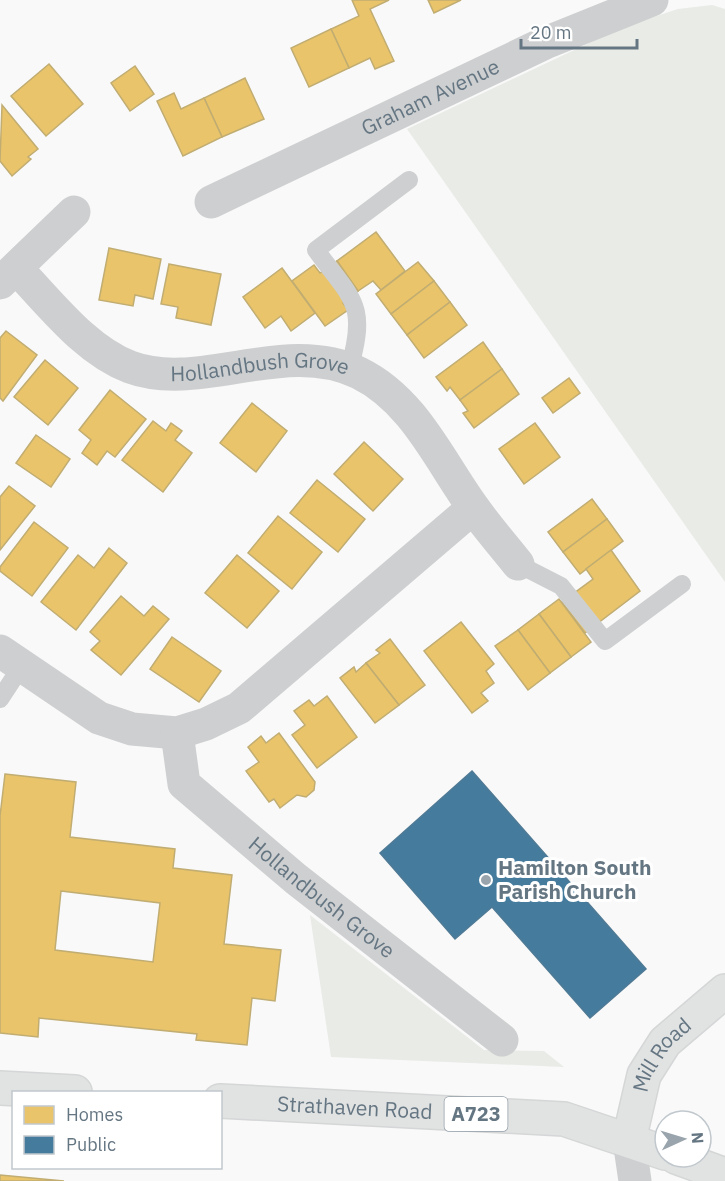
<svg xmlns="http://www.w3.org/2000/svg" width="725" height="1181" viewBox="0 0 725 1181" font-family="'IBM Plex Sans',sans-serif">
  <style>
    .green { fill: #e8ebe6 }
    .homes { fill: #e9c46a; stroke: #c1ad72; stroke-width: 1.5; fill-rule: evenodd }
    .public { fill: #457b9d; stroke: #4f7a95; stroke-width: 1.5 }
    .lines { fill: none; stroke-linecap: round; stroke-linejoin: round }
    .secondary-casing { stroke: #d5d6d7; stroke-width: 36 }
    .primary-casing { stroke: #d5d6d7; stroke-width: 36 }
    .service { stroke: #cecfd0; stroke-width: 18 }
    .minor { stroke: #cecfd0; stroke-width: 33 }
    .secondary { stroke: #e1e2e2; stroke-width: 33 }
    .primary { stroke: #e1e2e2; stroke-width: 33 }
    .poi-dot { fill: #99a4ac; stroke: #fff; stroke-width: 2 }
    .labels { text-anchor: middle; stroke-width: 6; stroke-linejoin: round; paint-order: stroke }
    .shield { fill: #fff; stroke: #939fa8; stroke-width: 1.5 }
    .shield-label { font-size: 20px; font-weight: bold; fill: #657683 }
    .street-label { font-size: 21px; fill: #657683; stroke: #fff }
    .poi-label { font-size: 21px; font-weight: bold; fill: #657683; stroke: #fff; text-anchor: start }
  </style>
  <rect width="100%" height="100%" fill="#f9f9f9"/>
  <g class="green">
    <path d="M712,5l13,4v573l-318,-453 216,-102 55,-18z"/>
    <path d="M310,915l174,135 60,1 20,16 -233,-10z"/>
  </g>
  <g class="homes">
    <path d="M352,0h37l-19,9 24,52 -19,8 -5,-11 -21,10 -18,-39 28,-13z"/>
    <path d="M428,0h33l-27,13z"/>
    <path d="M331,29l18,39 -40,19 -18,-39z"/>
    <path d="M49,64l34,40 -37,32 -35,-40z"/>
    <path d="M135,66l19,28 -24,17 -19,-28z"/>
    <path d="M245,78l19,41 -42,18 -18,-39z"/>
    <path d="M174,93l7,16 23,-11 18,39 -39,19 -26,-55z"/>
    <path d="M2,105l36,44 -10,8 3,2 -19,17 -12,-15z"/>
    <path d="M376,232l29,39 -24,19 -8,-9 -15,10 -21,-30z"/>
    <path d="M109,248l52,11 -8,40 -18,-4 -2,11 -34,-6z"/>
    <path d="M337,261l21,30 -15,12 5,7 -23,16 -33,-45 22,-16 6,8z"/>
    <path d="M418,262l16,19 -43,33 -15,-20z"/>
    <path d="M169,264l52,10 -10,51 -35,-7 2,-11 -17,-3z"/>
    <path d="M282,268l33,45 -24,18 -10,-15 -16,12 -22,-31z"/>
    <path d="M434,281l16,21 -43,33 -16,-21z"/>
    <path d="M450,302l17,23 -43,33 -17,-23z"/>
    <path d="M6,331l31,24 -34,46 -3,-3v-60z"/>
    <path d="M483,342l19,27 -42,31 -10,-13 -3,4 -11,-14z"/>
    <path d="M45,360l33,28 -30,37 -34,-28z"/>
    <path d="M502,369l17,25 -45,34 -11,-15 5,-2 -8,-11z"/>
    <path d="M569,378l11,15 -27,20 -11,-15z"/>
    <path d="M110,390l36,29 -31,38 -8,-6 -10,14 -15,-12 9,-13 -12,-10z"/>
    <path d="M252,403l35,28 -31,41 -36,-29z"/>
    <path d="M153,421l13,10 5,-8 11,8 -7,9 17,13 -29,39 -41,-32z"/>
    <path d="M535,423l25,34 -36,27 -25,-35z"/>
    <path d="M36,435l34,24 -19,28 -35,-24z"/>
    <path d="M364,442l39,37 -30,32 -39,-37z"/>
    <path d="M317,480l48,39 -27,33 -48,-39z"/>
    <path d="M9,486l26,20 -35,44v-53z"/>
    <path d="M592,499l15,20 -44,33 -15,-20z"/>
    <path d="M278,516l44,36 -30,37 -44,-36z"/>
    <path d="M607,519l16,22 -43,33 -17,-22z"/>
    <path d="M34,522l34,26 -36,48 -32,-25v-4z"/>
    <path d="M109,548l18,15 -51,67 -35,-28 37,-47 16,13z"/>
    <path d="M611,550l29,41 -55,42 -23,-31 31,-23 -7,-10z"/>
    <path d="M237,555l42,36 -32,37 -42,-35z"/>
    <path d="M121,596l23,20 9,-10 16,13 -48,56 -30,-25 9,-9 -10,-9z"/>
    <path d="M559,599l32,43 -20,15 -32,-43z"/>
    <path d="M539,614l32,43 -21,16 -32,-43z"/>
    <path d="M461,622l33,42 -8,7 8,12 -13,10 7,8 -16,12 -48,-62z"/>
    <path d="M518,630l32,43 -22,17 -33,-44z"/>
    <path d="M172,637l49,34 -22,31 -49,-33z"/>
    <path d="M390,639l35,46 -26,20 -33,-42 14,-10 -4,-3z"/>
    <path d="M366,663l33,42 -24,18 -35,-45 14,-11 2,5z"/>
    <path d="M327,696l30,41 -40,31 -25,-33 13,-10 -11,-14 15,-11 5,6z"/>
    <path d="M279,733l36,49 -1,8 -8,7 -9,-2 -17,13 -6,-9 -5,3 -23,-31 13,-9 -11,-15 13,-11 5,7z"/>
    <path d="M5,774l71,8 -6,55 105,12 -2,19 59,7 -8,69 57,6 -6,51 -23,-3 -5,47 -51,-5 1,-6 -158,-16 -1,19 -38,-4v-217zM61,891l99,12 -7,59 -98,-12z"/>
    <path d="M0,1175l64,6h-64z"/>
  </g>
  <path class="public" d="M472,771l174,198 -56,49 -98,-111 -37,32 -75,-86z"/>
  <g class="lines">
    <g class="secondary-casing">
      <g id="secondary">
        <path id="s4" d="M629,1140l15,-65 21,-33 60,-51"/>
      </g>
    </g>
    <g class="primary-casing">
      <g id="primary">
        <path d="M0,1088l75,4"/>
        <path id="s5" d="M220,1101l344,18 101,34"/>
        <path d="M676,1157l49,18"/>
      </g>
    </g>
    <g class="service">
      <path d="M349,370c19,-67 4,-69 -33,-120l93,-70"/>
      <path d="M518,564l43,22 44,55 77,-57"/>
      <path d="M0,699l21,-32"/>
    </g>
    <g class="minor">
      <path id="s1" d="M211,202l334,-159 107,-43"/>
      <path id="s2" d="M17,269c33,34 68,81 113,98 70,26 155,-30 229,6 55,27 80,87 114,134 14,20 30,38 45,57"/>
      <path d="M0,283l74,-71"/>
      <path d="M0,651l99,67 33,11 45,4 29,-9 33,-16 234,-200"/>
      <path id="s3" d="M177,733l7,51 112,95 206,161"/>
      <path d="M629,1140l6,41"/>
    </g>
    <use href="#secondary" class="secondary"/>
    <use href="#primary" class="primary"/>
  </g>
  <circle class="poi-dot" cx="486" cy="880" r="6"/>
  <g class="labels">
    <rect class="shield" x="444.5" y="1097" width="63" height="34" rx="4.5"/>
    <g class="shield-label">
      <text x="476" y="1121">A723</text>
    </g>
    <g class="street-label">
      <text dy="7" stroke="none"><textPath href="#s1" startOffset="243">Graham Avenue</textPath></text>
      <text dy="7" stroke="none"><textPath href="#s2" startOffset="282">Hollandbush Grove</textPath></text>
      <text dy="7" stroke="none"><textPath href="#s3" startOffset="230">Hollandbush Grove</textPath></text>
      <text dy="7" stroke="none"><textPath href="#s4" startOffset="93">Mill Road</textPath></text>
      <text dy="7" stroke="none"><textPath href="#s5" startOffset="135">Strathaven Road</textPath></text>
    </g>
    <g class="poi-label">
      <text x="498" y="875">Hamilton South<tspan x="498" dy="24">Parish Church</tspan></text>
    </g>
  </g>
  <rect x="12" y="1091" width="210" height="78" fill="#ffffff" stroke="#c1c8cd" stroke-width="1.5"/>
  <rect x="24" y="1106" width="30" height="18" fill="#e9c46a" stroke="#c1c8cd" stroke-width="1.5"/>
  <text x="66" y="1121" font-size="18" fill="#657683">Homes</text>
  <rect x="24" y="1136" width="30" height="18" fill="#457b9d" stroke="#c1c8cd" stroke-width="1.5"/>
  <text x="66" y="1151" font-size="18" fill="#657683">Public</text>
  <g transform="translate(683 1139) rotate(86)"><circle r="28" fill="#ffffff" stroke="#c1c8cd" stroke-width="1.5"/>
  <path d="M0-4.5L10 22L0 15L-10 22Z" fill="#99a4ac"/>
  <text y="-9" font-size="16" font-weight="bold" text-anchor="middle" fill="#657683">N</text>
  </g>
  <path d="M521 39v9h116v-9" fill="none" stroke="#657683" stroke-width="3"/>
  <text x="530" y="39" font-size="18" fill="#657683" stroke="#ffffff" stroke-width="4.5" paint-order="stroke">20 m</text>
</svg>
